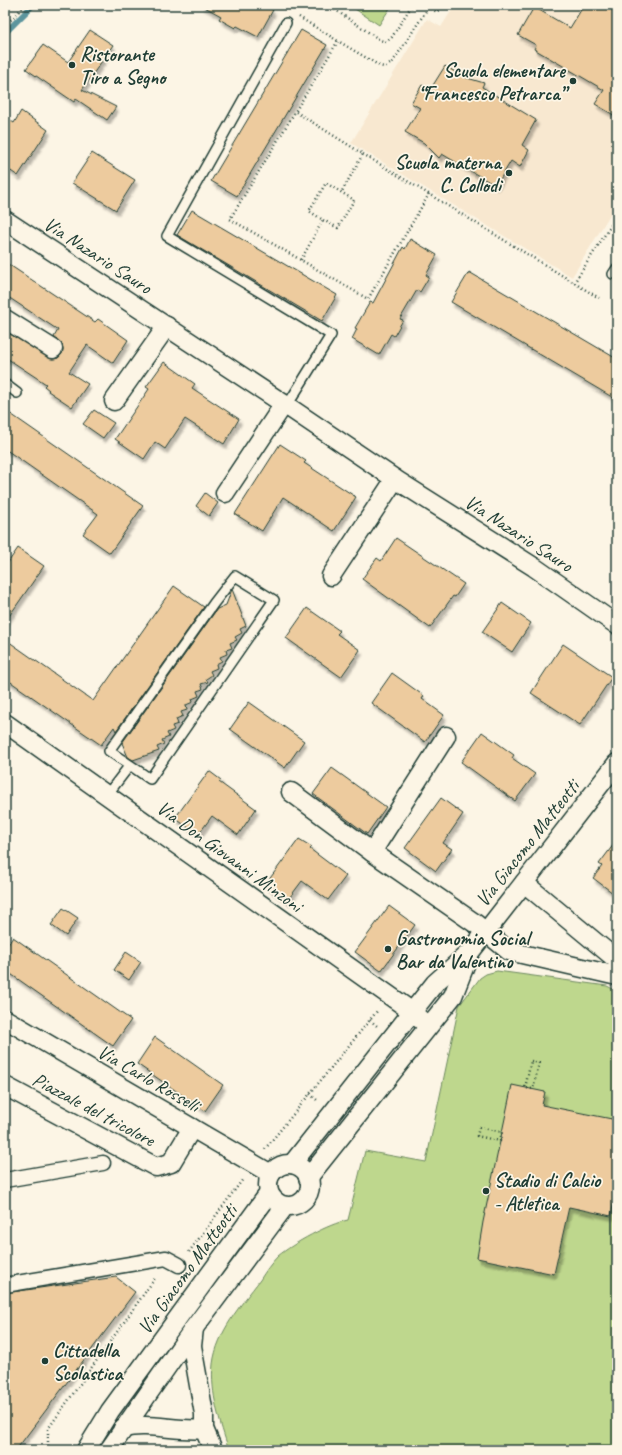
<svg xmlns="http://www.w3.org/2000/svg" width="622" height="1455" viewBox="0 0 622 1455" font-family="Caveat,sans-serif">
  <style>
    .built { fill: #f8e8d0 }
    .green { fill: #bed78d; stroke: #6e8a60 }
    .lines { fill: none; stroke-linecap: round; stroke-linejoin: round }
    .stream { stroke: #5b959d; stroke-width: 6 }
    .building { fill: #edcb9e; stroke: #1f3d34; filter: url(#shadow) }
    .service-casing { stroke: #1f3d34; stroke-width: 12 }
    .pedestrian-casing { stroke: #1f3d34; stroke-width: 17 }
    .minor-casing { stroke: #1f3d34; stroke-width: 21 }
    .path { stroke: #1f3d34; stroke-width: 2.5; stroke-dasharray: 1 3; stroke-linecap: butt }
    .service { stroke: #fcf5e5; stroke-width: 9 }
    .pedestrian { stroke: #fcf5e5; stroke-width: 14 }
    .minor { stroke: #fcf5e5; stroke-width: 18 }
    .poi-dot { fill: #1f3d34; stroke: #fcf5e5; stroke-width: 1.5 }
    .labels { text-anchor: middle; stroke-width: 3.5; stroke-linejoin: round; paint-order: stroke }
    .poi-label { font-size: 20px; font-weight: bold; fill: #1f3d34; stroke: #fcf5e5; text-anchor: start }
    .street-label { font-size: 20px; fill: #1f3d34; stroke: #fcf5e5 }
  </style>
  <defs>
    <filter id="shadow"><feDropShadow dx="2.5" dy="4.5" stdDeviation="1" flood-color="#0004"/></filter>
  </defs>
  <rect width="100%" height="100%" fill="#fcf5e5"/>
  <filter id="ink" filterUnits="userSpaceOnUse"><feTurbulence type="fractalNoise" baseFrequency=".025" numOctaves="2"/><feDisplacementMap in="SourceGraphic" scale="8" xChannelSelector="R" yChannelSelector="G"/><feConvolveMatrix kernelMatrix="1 2 1 2 8 2 1 2 1" color-interpolation-filters="sRGB"/></filter>
  <g filter="url(#ink)">
    <path class="built" d="M455,5h162v198l-45,74 -221,-134 76,-124 14,8z"/>
    <g class="green">
      <path d="M349,5h43l-13,20z"/>
      <path d="M497,971l110,15 10,5v459h-388c-9,-27 -19,-57 -16,-86 4,-32 28,-59 47,-84 5,-8 11,-17 18,-24 16,-13 50,-32 70,-36l17,-69 61,11 33,-156 21,-28 6,-4z"/>
    </g>
    <g class="lines">
      <path class="stream" d="M5,33l28,-28"/>
    </g>
    <g class="building">
      <path d="M201,5h64l8,5 -15,27 -21,-11 -2,2 -16,-9 2,-3z"/>
      <path d="M584,5h33v112l-22,-13 9,-14 -70,-41 2,-4 -18,-10 16,-28 36,21z"/>
      <path d="M90,30l23,15 -31,45 34,17 -9,13 -31,-21 -2,3 -48,-33 17,-24 25,17z"/>
      <path d="M301,30l26,15 -90,151 -26,-15z"/>
      <path d="M445,66l19,11 20,6 -2,4 54,33 -14,25 7,5 -9,17 -9,-6 -15,25 -54,-32 -3,4 -15,-15 -19,-11 15,-24 -9,-5 11,-18 8,5z"/>
      <path d="M21,111l27,19 -30,46 -13,-9v-50l9,6z"/>
      <path d="M92,153l43,27 -19,30 -44,-27z"/>
      <path d="M192,210l145,85 -15,26 -145,-86z"/>
      <path d="M410,239l27,16 -11,20 3,2 -9,15 -3,-2 -17,29 3,1 -9,16 -3,-2 -12,21 -27,-16 5,-10 -2,-1 15,-26 3,1 30,-56 2,2z"/>
      <path d="M5,262l90,60 3,-3 30,21 -15,23 -26,-18 -18,27 19,12 -16,23 -24,-16 1,-1 -5,-4 2,-2 -41,-27v-26l47,28 6,-1 4,-4 1,-5 -1,-5 -8,-7 4,-7 -53,-35z"/>
      <path d="M469,272l148,87v41l-166,-98z"/>
      <path d="M164,362l31,22 -3,4 47,31 -15,25 -39,-25 -20,30 -10,-7 -11,17 -29,-20 34,-50 -3,-2z"/>
      <path d="M5,410l138,96 -33,47 -27,-19 15,-20 -93,-65z"/>
      <path d="M94,410l20,13 -11,15 -20,-14z"/>
      <path d="M280,444l26,17 -2,2 52,34 -22,34 -51,-34 -21,34 -27,-17z"/>
      <path d="M205,493l13,10 -9,13 -13,-10z"/>
      <path d="M396,538l68,46 -9,13 -2,-1 -23,32 -68,-49 15,-21 4,3z"/>
      <path d="M18,548l26,18 -39,56v-55z"/>
      <path d="M174,586l30,21 -88,124 -2,-4 -13,18 -96,-67v-39l88,62z"/>
      <path d="M232,589l14,37 -6,3 2,4 -7,4 2,3 -7,3 2,5 -6,2 1,4 -7,3 2,4 -6,3 1,4 -7,3 2,4 -6,4 2,3 -7,2 2,5 -6,2 2,5 -7,3 1,3 -7,3 1,5 -6,2 2,4 -7,3 2,5 -6,2 2,4 -7,3 2,4 -7,3 2,4 -7,3 2,4 -26,9 -5,-3 -6,-14 95,-134 9,-4z"/>
      <path d="M502,603l29,20 -19,29 -30,-20z"/>
      <path d="M307,608l33,23 -3,3 23,16 -19,27 -55,-39z"/>
      <path d="M563,644l49,33 -32,48 -49,-32z"/>
      <path d="M392,673l32,23 -2,3 22,16 -19,27 -54,-39z"/>
      <path d="M249,702l55,39 -19,27 -55,-39z"/>
      <path d="M482,732l32,23 -2,3 23,16 -20,27 -54,-39z"/>
      <path d="M332,768l54,39 -19,27 -54,-40z"/>
      <path d="M209,771l12,9 -2,2 37,27 -18,26 -26,-19 -14,19 -23,-17z"/>
      <path d="M441,798l22,16 -20,29 9,6 -16,22 -31,-23z"/>
      <path d="M299,839l13,8 -2,2 36,27 -18,24 -26,-19 -15,20 -22,-16z"/>
      <path d="M617,840v56l-24,-18 9,-12 -3,-2z"/>
      <path d="M389,906l26,19 -34,46 -26,-19z"/>
      <path d="M63,908l15,10 -12,18 -15,-11z"/>
      <path d="M13,937l118,83 -18,26 -108,-76v-21z"/>
      <path d="M126,952l15,10 -12,18 -15,-10z"/>
      <path d="M155,1037l68,48 -18,26 -68,-47z"/>
      <path d="M512,1085l33,7 -3,13 75,15v65l-6,31 -42,-9 -15,67 -77,-16 6,-36z"/>
      <path d="M116,1277l19,15 -119,158h-11v-157z"/>
    </g>
    <g class="lines">
      <g class="service-casing">
        <g id="service">
          <path d="M286,23l-119,213 164,99 -44,71"/>
          <path d="M613,274l4,-6"/>
          <path d="M5,384l12,9"/>
          <path d="M107,795l23,-30 -21,-14 105,-148 21,-27 39,24 -124,179 -20,-14"/>
        </g>
      </g>
      <g class="pedestrian-casing">
        <g id="pedestrian">
          <path d="M5,1180l98,-17"/>
          <path d="M5,1285l161,-27 13,7"/>
        </g>
      </g>
      <g class="minor-casing">
        <g id="minor">
          <path d="M5,220l282,186 108,73 139,88 83,58"/>
          <path d="M5,319l48,30"/>
          <path d="M114,401l53,-75"/>
          <path d="M225,493l59,-89"/>
          <path d="M331,576l64,-97"/>
          <path d="M5,723l402,285 21,18"/>
          <path d="M291,792l81,60 74,-116"/>
          <path d="M372,852l104,72 33,27 108,25"/>
          <path d="M524,883l93,77"/>
          <path d="M5,1019l266,155"/>
          <path d="M5,1086l151,81 15,-4 21,-35"/>
          <path d="M292,1164l143,-181 36,-32 146,-188"/>
          <circle cx="289" cy="1185" r="21"/>
          <path d="M308,1178l145,-182 16,-41"/>
          <path d="M194,1328l-2,18 12,68v15l9,21"/>
          <path d="M123,1428c27,-6 54,4 81,1"/>
          <path d="M86,1450l24,-39 159,-218"/>
          <path d="M109,1450l85,-122 91,-122"/>
        </g>
      </g>
      <g class="path">
        <path d="M280,5l6,4"/>
        <path d="M328,5l52,35 6,2 6,-5 20,-32"/>
        <path d="M424,5l13,7 7,-7"/>
        <path d="M428,8l-36,55 -8,4 -4,-1 -42,-25 -108,178 138,80 61,-105"/>
        <path d="M299,17l39,24"/>
        <path d="M5,26l20,-21"/>
        <path d="M296,112l67,42 -22,39"/>
        <path d="M363,154l236,144"/>
        <path d="M301,260l22,-40 -14,-9 17,-28 28,17 -16,28 -15,-8"/>
        <path d="M574,283l43,-67"/>
        <path d="M370,1020l7,6"/>
        <path d="M531,1061l8,2 -6,26 -8,-1z"/>
        <path d="M310,1094l8,7"/>
        <path d="M479,1127l23,5 -2,9 -23,-5z"/>
        <path d="M265,1149l113,-139"/>
        <path d="M189,1252l54,-73"/>
        <path d="M48,1450v-21l108,-152"/>
      </g>
      <use href="#service" class="service"/>
      <use href="#pedestrian" class="pedestrian"/>
      <use href="#minor" class="minor"/>
    </g>
  </g>
  <g class="poi-dot">
    <circle cx="72" cy="65" r="4"/>
    <circle cx="573" cy="81" r="4"/>
    <circle cx="509" cy="173" r="4"/>
    <circle cx="388" cy="949" r="4"/>
    <circle cx="486" cy="1191" r="4"/>
    <circle cx="45" cy="1361" r="4"/>
  </g>
  <g class="labels">
    <g class="poi-label">
      <text x="80" y="61">Ristorante<tspan x="80" dy="23">Tiro a Segno</tspan></text>
      <text x="565" y="77" text-anchor="end">Scuola elementare<tspan x="565" dy="23">“Francesco Petrarca”</tspan></text>
      <text x="501" y="169" text-anchor="end">Scuola materna<tspan x="501" dy="23">C. Collodi</tspan></text>
      <text x="396" y="945">Gastronomia Social<tspan x="396" dy="23">Bar da Valentino</tspan></text>
      <text x="494" y="1187">Stadio di Calcio<tspan x="494" dy="23">- Atletica</tspan></text>
      <text x="53" y="1357">Cittadella<tspan x="53" dy="23">Scolastica</tspan></text>
    </g>
    <g class="street-label">
      <text transform="translate(98 255) rotate(33)" y="7">Via Nazario Sauro</text>
      <text transform="translate(519 533) rotate(33)" y="7">Via Nazario Sauro</text>
      <text transform="translate(527 843) rotate(-52)" y="7">Via Giacomo Matteotti</text>
      <text transform="translate(230 856) rotate(36)" y="7">Via Don Giovanni Minzoni</text>
      <text transform="translate(149 1078) rotate(30)" y="7">Via Carlo Rosselli</text>
      <text transform="translate(94 1109) rotate(28)" y="7">Piazzale del tricolore</text>
      <text transform="translate(187 1269) rotate(-54)" y="7">Via Giacomo Matteotti</text>
    </g>
  </g>
  <rect width="622" height="1455" fill="none" stroke="#fcf5e5" stroke-width="20"/>
  <rect x="10" y="10" width="602" height="1435" fill="none" stroke="#1f3d34" stroke-width="1.5" filter="url(#ink)"/>
</svg>
